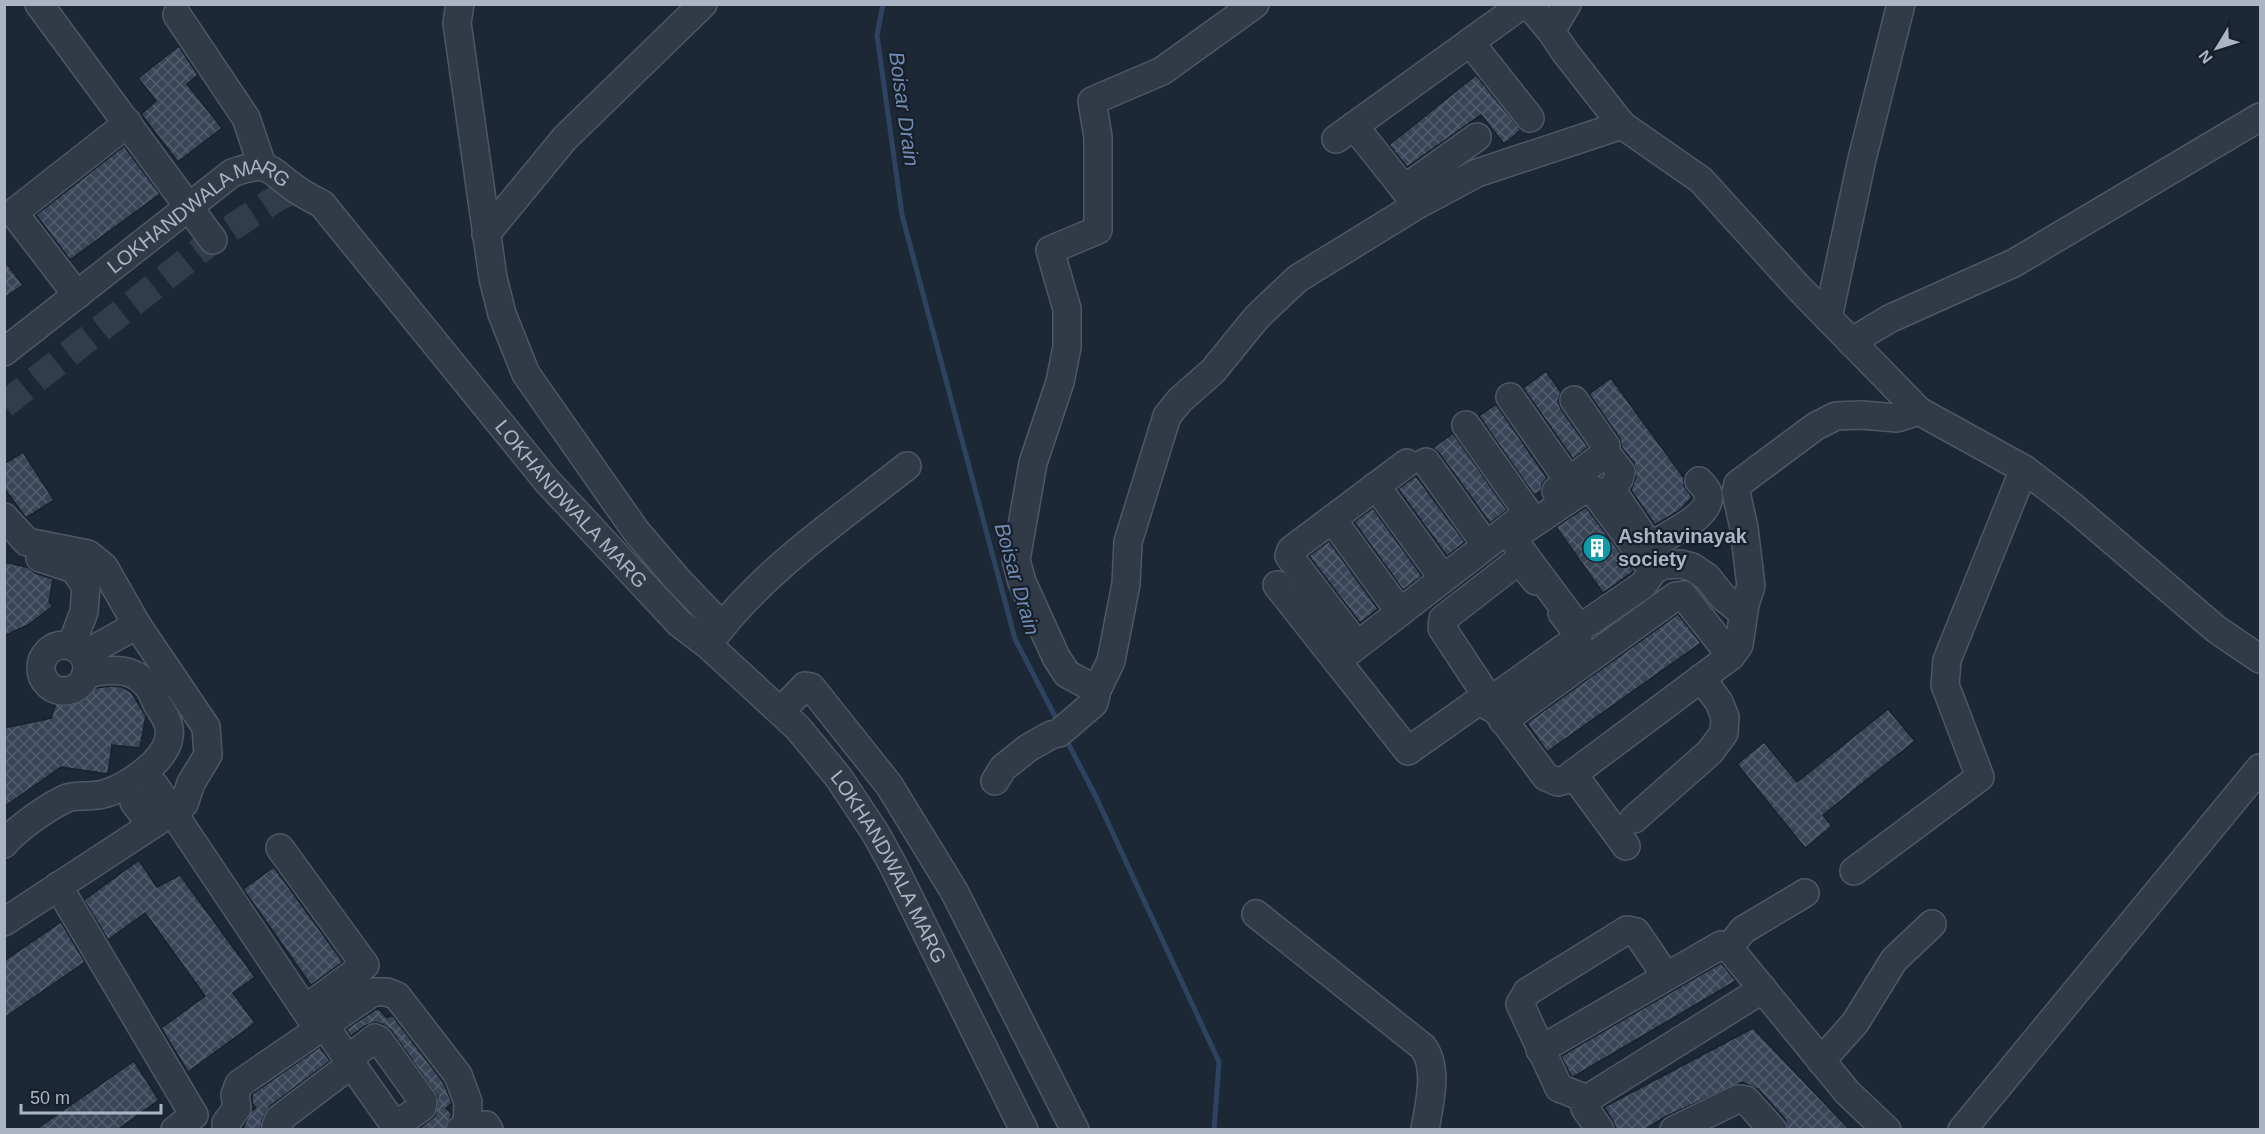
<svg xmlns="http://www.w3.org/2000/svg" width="2265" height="1134" viewBox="0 0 2265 1134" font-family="Arial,sans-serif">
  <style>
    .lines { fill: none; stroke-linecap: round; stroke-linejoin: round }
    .stream { stroke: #2f4360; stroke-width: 5 }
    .building { fill: url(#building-cross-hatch); stroke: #18212d; stroke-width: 1.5 }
    .minor-tunnel { stroke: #323d4c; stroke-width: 27; stroke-dasharray: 27 14; stroke-linecap: butt }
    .minor-casing { stroke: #4e5765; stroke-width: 30 }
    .minor { stroke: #313a47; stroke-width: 27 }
    .labels { text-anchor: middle; stroke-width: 4.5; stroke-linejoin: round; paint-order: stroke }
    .street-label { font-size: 20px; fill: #aab4c5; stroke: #171f2b }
    .poi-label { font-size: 20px; font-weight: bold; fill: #aab4c5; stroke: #171f2b; text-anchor: start }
    .water-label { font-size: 21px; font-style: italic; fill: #708ab0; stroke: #171f2b }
  </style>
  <defs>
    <pattern id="building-cross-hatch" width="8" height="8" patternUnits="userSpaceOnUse" patternTransform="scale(1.5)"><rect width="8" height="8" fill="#394658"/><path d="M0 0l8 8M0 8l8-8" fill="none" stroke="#535e6e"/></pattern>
  </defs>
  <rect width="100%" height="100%" fill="#1d2837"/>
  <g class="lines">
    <g class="stream">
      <path d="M883,4l-6,31 25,180 113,424 43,83"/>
      <path d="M1066,739l30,58 123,265 -5,68"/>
    </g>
  </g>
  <g class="building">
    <path d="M179,46l19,29 -11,9 35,44 -44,34 -37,-48 15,-13 -18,-23z"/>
    <path d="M1476,75l45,55 -17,14 -23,-29 -74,52 -18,-22z"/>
    <path d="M124,146l36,48 -90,66 -34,-45z"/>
    <path d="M4,260l19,25 -19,13z"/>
    <path d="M1546,371l15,21 -3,9 3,8 27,38 -15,12 -50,-71z"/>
    <path d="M1611,378l73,100v8l8,11 -12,13 -25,15 -24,-35 5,-14 -2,-13 -12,-15 -3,-11 -30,-43z"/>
    <path d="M1496,404l51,74 -5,6 -1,7 -7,4 -55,-79z"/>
    <path d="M1453,433l54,77 -17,13 -51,-70 -6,-5z"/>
    <path d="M23,452l31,48 -28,18 -22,-30v-24z"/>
    <path d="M1416,476l49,66 -18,14 -49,-67z"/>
    <path d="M1586,507l48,64 -31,22 -47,-66z"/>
    <path d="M1373,508l49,68 -19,14 -49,-68z"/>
    <path d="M1329,541l49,68 -18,14 -51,-67z"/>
    <path d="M4,562l23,5 8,6 18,6 -4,23 4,4 -25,19 -24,11z"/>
    <path d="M1678,614l23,29 -154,109 -20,-29z"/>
    <path d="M111,686l11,1 9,5 15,24 -6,32 -28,-3 -4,29 -47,-7 -57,40v-79l47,-10 7,-21 37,-9z"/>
    <path d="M1888,709l27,32 -92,74 9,11 -27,22 -68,-84 27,-22 33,40z"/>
    <path d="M139,860l18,27 23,-12 75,102 -22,16 22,30 -67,49 -27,-44 44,-32 -60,-83 -37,27 -24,-40z"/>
    <path d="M274,867l69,95 -32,23 -68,-96z"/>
    <path d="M61,922l24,40 -81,56v-57z"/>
    <path d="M1721,963l15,18 -163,96 -2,-1 -10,-20z"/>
    <path d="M378,1008l9,10 5,-3 52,68 8,20 -6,5 6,6 -7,16h-28l18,-14 3,-19 -47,-67 -9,-6 -8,-2 -9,4 -14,10 -5,-7z"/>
    <path d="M1753,1028l97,102h-62l-3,-11 -27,-30 -16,-7 -75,34 -23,14h-28l-3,-9 -9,-14z"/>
    <path d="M320,1047l10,14 -61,46 -7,13 -1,10h-19l9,-19 5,-3 -4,-5v-9z"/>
    <path d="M134,1061l25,39 -42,30h-82z"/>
  </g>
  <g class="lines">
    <path class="minor-tunnel" d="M4,405l209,-165 64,-42 19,-9"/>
    <g class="minor-casing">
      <g id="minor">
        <path d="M39,4l174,236"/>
        <path d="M460,4l-3,19 36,255 9,36 24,60 110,157 41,48 45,47"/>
        <path d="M1528,4l23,27 14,21 57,73 79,55 98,108 120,123 105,58 48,37 144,123 44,30"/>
        <path d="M177,15l69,103 16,47"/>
        <path d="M1551,31l16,-27"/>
        <path d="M1470,42l60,76"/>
        <path d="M1354,126l63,79"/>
        <path d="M1336,139l187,-135"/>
        <path d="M1404,189l73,-52"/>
        <path d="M486,234l79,-96 138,-134"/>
        <path d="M77,295l-60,-78v-7l111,-87"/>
        <path d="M1828,318l34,-159 39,-155"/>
        <path d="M1851,342l38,-23 125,-56 246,-146"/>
        <path id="s1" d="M4,352l228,-179c38,-14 35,-4 64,16 8,6 17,10 26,15l225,277 132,142 29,22 90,83 41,50 37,56 17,31 131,265"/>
        <path d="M1510,397l59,84"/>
        <path d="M1466,425l62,88"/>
        <path d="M1606,453l15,19 -2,7 -8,10 36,53 7,2c15,-10 60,-29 54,-51 -1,-4 -6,-9 -9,-12"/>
        <path d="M1426,462l60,83"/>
        <path d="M1376,486l67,92"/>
        <path d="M1556,491l50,-38v-7l-32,-46"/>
        <path d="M4,517l23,25 61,12 16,13 33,58 69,102 2,28 -17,28 -7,21 -180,118"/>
        <path d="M1332,519l68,93"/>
        <path d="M40,558l34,11 12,18 -2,25 -13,34"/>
        <path d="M1653,571l-61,-82 -6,-1 -70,47 -2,6 62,83 13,-2 54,-37 10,-14 10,-6 18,-1 11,3 15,10 16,20 20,16"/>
        <path d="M1277,585l131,166 65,-46 9,-2 14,7 50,67 12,5 7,-2 166,-124 8,-11 6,-41 6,-18 -7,-58 -8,-36 2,-8 78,-58 20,-10 26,-1 35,3 22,-7"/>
        <path d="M1683,595l48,61"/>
        <path d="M711,641c52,-71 128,-121 196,-175"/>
        <circle cx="64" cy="668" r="23"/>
        <path d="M1357,645l-68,-89 2,-6 116,-87"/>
        <path d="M83,655l54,-30"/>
        <path d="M1337,661l186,-144"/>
        <path d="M1097,690l-30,-16 -11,-17 -34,-75 -6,-22 17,-97 27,-81 7,-35v-38l-17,-59 48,-20v-93l-6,-36 70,-30 93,-67"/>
        <path d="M1490,701l88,-63 -2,-7 -14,-18"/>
        <path d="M1496,710l-54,-82 1,-9 71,-55h8l14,17"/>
        <path d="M781,711l24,-25 6,1 78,98 65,106 121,239"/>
        <path d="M1503,721l173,-125"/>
        <path d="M1573,774l53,72"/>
        <path d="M995,781l8,-13 25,-20 23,-13 8,-2 35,-30 3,-13 14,-29 15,-77 2,-42 39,-126 13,-16 33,-29 44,-54 40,-38 120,-74 60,-32 145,-48"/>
        <path d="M155,786l163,243"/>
        <path d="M134,802l17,23"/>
        <path d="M1634,819l76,-67 14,-19 1,-16 -6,-15 -18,-24"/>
        <path d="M4,844c12,-15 45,-38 63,-46 9,-4 27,0 40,-5 24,-8 71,-39 61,-69 -2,-7 -7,-14 -11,-20 -3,-7 -6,-15 -11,-20 -16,-19 -38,-13 -60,-11"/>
        <path d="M280,848l85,117 -60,44"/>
        <path d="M1854,871l126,-94 -35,-92 2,-25 77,-191"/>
        <path d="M58,886l136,229 -19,15"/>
        <path d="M1256,914l167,133c16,22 6,57 2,83"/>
        <path d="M1729,948l14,-18 62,-37"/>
        <path d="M324,1025l74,105"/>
        <path d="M1540,1050l181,-105 8,3 118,144 40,38"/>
        <path d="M348,1059l27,-21 4,2 44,61 -1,6 -27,19"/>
        <path d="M1821,1061l34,-38 39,-63 38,-36"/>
        <path d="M1587,1099l-28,-11 -39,-84 7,-12 100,-62 9,2 30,44"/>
        <path d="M226,1130v-7l11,-15 -2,-13 4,-11 134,-92h14l10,4 61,79 10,27 -1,23 -7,5"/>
        <path d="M279,1130l-3,-4 3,-7 62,-47"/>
        <path d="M480,1130l6,-5 3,5"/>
        <path d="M1600,1130l-15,-22 2,-9 176,-110"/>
        <path d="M1674,1130l64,-31 8,1 27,30"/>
        <path d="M1962,1130l298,-362"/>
      </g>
    </g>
    <use href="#minor" class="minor"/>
  </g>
  <defs>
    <g id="building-disc" transform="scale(1.5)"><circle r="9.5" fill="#0f9aa8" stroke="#171f2b"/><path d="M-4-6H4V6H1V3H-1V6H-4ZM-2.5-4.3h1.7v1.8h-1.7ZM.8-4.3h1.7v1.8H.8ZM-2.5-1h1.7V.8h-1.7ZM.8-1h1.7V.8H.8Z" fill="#fff"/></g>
  </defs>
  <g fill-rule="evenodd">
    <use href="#building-disc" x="1597" y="548"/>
  </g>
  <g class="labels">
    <g class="street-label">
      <text dy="7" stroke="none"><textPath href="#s1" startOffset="243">LOKHANDWALA MARG</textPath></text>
      <text dy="7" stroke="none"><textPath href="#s1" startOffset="782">LOKHANDWALA MARG</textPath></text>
      <text dy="7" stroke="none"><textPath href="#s1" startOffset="1268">LOKHANDWALA MARG</textPath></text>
    </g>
    <g class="poi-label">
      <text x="1618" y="543">Ashtavinayak<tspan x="1618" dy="23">society</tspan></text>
    </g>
    <g class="water-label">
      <text transform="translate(904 109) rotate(82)" y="7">Boisar Drain</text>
      <text transform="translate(1017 579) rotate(74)" y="7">Boisar Drain</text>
    </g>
  </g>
  <rect width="2265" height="1134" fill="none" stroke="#aab4c5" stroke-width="12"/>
  <g transform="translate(2217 48) rotate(232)" stroke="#171f2b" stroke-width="4.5" paint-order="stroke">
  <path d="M0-4.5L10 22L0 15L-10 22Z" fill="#aab4c5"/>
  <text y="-9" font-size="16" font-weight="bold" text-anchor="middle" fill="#aab4c5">N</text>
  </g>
  <path d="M21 1104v9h140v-9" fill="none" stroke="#aab4c5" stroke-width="3"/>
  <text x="30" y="1104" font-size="18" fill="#aab4c5" stroke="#171f2b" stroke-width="4.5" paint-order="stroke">50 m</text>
</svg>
